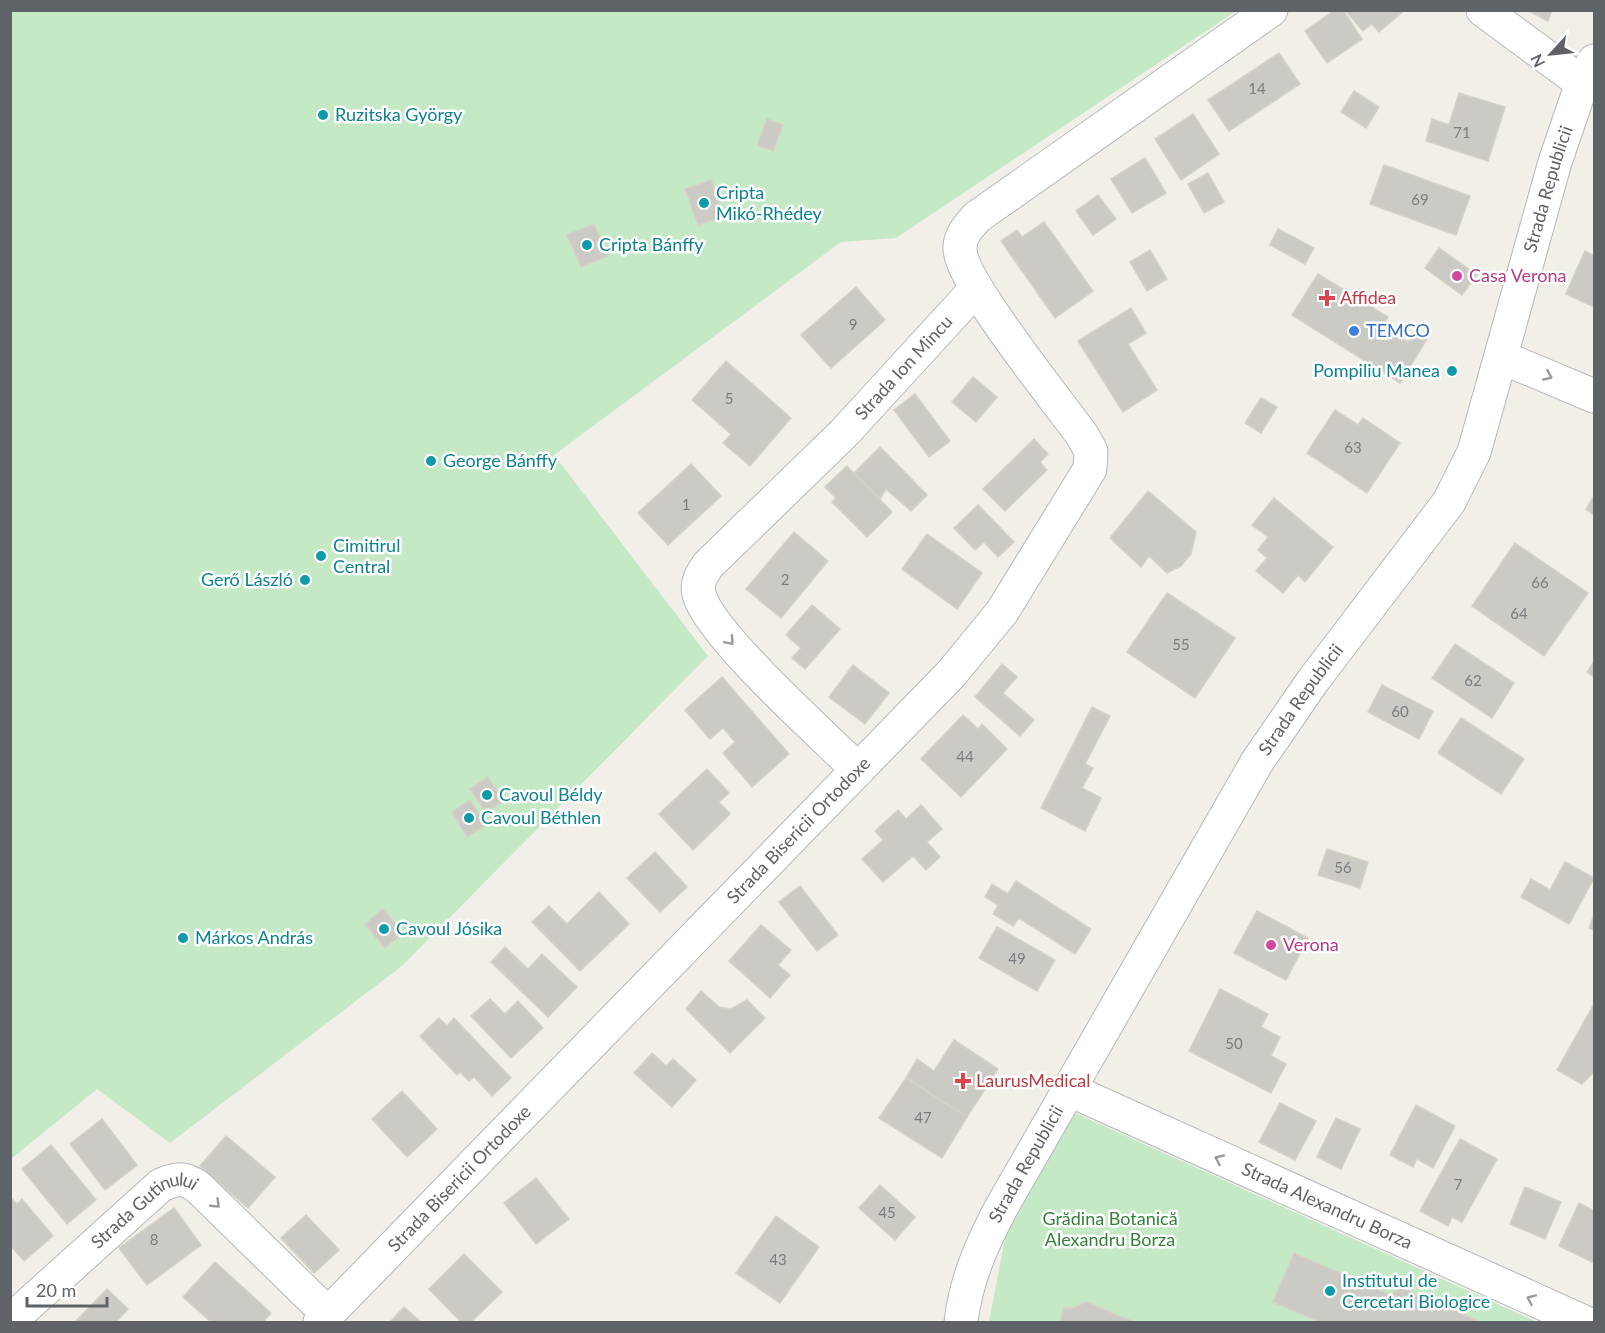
<svg xmlns="http://www.w3.org/2000/svg" width="1605" height="1333" viewBox="0 0 1605 1333" font-family="Lato,sans-serif">
  <style>
    .green { fill: #c5e8c5 }
    .building { fill: #cccac5; stroke: #d6d1c6; stroke-width: 1.5 }
    .lines { fill: none; stroke-linecap: round; stroke-linejoin: round }
    .minor-casing { stroke: #b5b8bc; stroke-width: 35 }
    .minor { stroke: #fff; stroke-width: 33 }
    .oneway { stroke: #979a9d }
    .culture-dot { fill: #0f9aa8; stroke: #fff; stroke-width: 2 }
    .hotel-dot { fill: #d1479c; stroke: #fff; stroke-width: 2 }
    .health-dot { fill: #e0444e; stroke: #fff; stroke-width: 2 }
    .shop-dot { fill: #3f7fe0; stroke: #fff; stroke-width: 2 }
    .labels { text-anchor: middle; stroke-width: 5; stroke-linejoin: round; paint-order: stroke }
    .number-label { font-size: 15px; fill: #7a7d7f }
    .culture-label { font-size: 18px; fill: #0d838f; stroke: #fff; text-anchor: start }
    .street-label { font-size: 18px; fill: #5f6368; stroke: #fff }
    .hotel-label { font-size: 18px; fill: #b23c85; stroke: #fff; text-anchor: start }
    .health-label { font-size: 18px; fill: #be3a42; stroke: #fff; text-anchor: start }
    .shop-label { font-size: 18px; fill: #366cbe; stroke: #fff; text-anchor: start }
    .park-label { font-size: 18px; fill: #348238; stroke: #fff }
  </style>
  <rect width="100%" height="100%" fill="#f1efe8"/>
  <g class="green">
    <path d="M11,11h1225l-340,227 -55,4 -287,213 154,201 -305,309 -233,178 -73,-54 -86,70z"/>
    <path d="M1073,1112l464,210h-548l19,-100z"/>
  </g>
  <g class="building">
    <path d="M1335,10h8l19,29 -35,24 -22,-32z"/>
    <path d="M1345,10h60l-26,22 -7,-8 -9,7z"/>
    <path d="M1527,10h25l-4,11z"/>
    <path d="M1279,53l21,31 -71,47 -21,-31z"/>
    <path d="M1354,91l25,16 -13,21 -25,-16z"/>
    <path d="M1459,93l46,14 -17,54 -62,-20 6,-22 17,6z"/>
    <path d="M1193,114l26,40 -38,26 -26,-41z"/>
    <path d="M767,119l16,6 -10,26 -16,-6z"/>
    <path d="M1145,158l21,35 -34,20 -21,-34z"/>
    <path d="M1384,165l86,31 -14,39 -86,-31z"/>
    <path d="M1208,173l16,29 -20,11 -16,-29z"/>
    <path d="M711,180l13,36 -26,9 -13,-36z"/>
    <path d="M1098,195l18,24 -23,16 -17,-24z"/>
    <path d="M1044,222l49,69 -38,27 -54,-77 16,-11 5,7z"/>
    <path d="M594,224l14,32 -27,11 -14,-32z"/>
    <path d="M1278,229l36,19 -9,16 -35,-19z"/>
    <path d="M1439,248l38,27 -15,20 -37,-27z"/>
    <path d="M1150,250l17,29 -20,12 -17,-29z"/>
    <path d="M1585,251l9,5v51l-28,-13z"/>
    <path d="M1318,274l70,43 -6,9 26,16 7,-11 12,8 -27,44 -108,-68z"/>
    <path d="M856,287l29,33 -54,48 -30,-33z"/>
    <path d="M1131,308l15,25 -18,11 29,46 -34,22 -45,-71z"/>
    <path d="M726,361l65,57 -41,48 -27,-23 8,-9 -39,-34z"/>
    <path d="M973,377l24,20 -21,25 -24,-20z"/>
    <path d="M915,394l35,47 -21,16 -35,-47z"/>
    <path d="M1261,398l16,9 -16,26 -16,-10z"/>
    <path d="M1335,410l23,15 5,-7 37,25 -33,50 -60,-40z"/>
    <path d="M1034,439l14,15 -8,8 7,8 -42,41 -22,-22z"/>
    <path d="M880,447l47,48 -16,16 -25,-22 -6,10 -26,-26z"/>
    <path d="M691,464l30,32 -53,49 -30,-32z"/>
    <path d="M847,466l45,46 -25,25 -35,-35 4,-4 -11,-11z"/>
    <path d="M1148,491l48,41 -5,22 -10,12 -14,7 -18,-17 -8,11 -31,-29z"/>
    <path d="M1594,496v19l-8,-6z"/>
    <path d="M1274,498l59,49 -28,35 -7,-7 -15,18 -27,-22 11,-13 -9,-8 10,-13 -16,-12z"/>
    <path d="M978,505l36,37 -16,15 -14,-15 -9,8 -21,-22z"/>
    <path d="M794,532l34,29 -47,57 -35,-29z"/>
    <path d="M927,534l55,39 -25,36 -55,-40z"/>
    <path d="M1515,543l73,50 -44,63 -72,-50z"/>
    <path d="M1167,593l68,45 -40,60 -68,-46z"/>
    <path d="M812,605l28,24 -35,40 -13,-11 9,-10 -15,-13z"/>
    <path d="M1455,644l59,39 -22,35 -60,-40z"/>
    <path d="M1594,662v15l-7,-5z"/>
    <path d="M1002,664l15,13 -14,16 31,27 -14,16 -45,-39z"/>
    <path d="M853,665l36,28 -24,31 -36,-27z"/>
    <path d="M722,677l67,77 -37,33 -29,-34 12,-11 -12,-14 -13,11 -25,-29z"/>
    <path d="M1382,685l51,26 -14,28 -51,-27z"/>
    <path d="M1092,707l18,9 -25,48 8,4 -11,20 19,10 -16,33 -44,-23z"/>
    <path d="M963,715l15,14 4,-5 25,25 -46,48 -40,-38z"/>
    <path d="M1461,718l63,41 -23,35 -63,-41z"/>
    <path d="M707,769l22,24 -10,9 11,12 -37,36 -34,-36z"/>
    <path d="M488,777l15,24 -17,12 -16,-24z"/>
    <path d="M470,800l16,25 -19,12 -15,-25z"/>
    <path d="M921,805l21,24 -15,13 13,15 -14,13 -13,-14 -30,26 -21,-23 21,-19 -8,-9 23,-21 8,9z"/>
    <path d="M1327,849l41,13 -8,26 -42,-13z"/>
    <path d="M655,852l32,35 -27,25 -33,-34z"/>
    <path d="M1565,862l29,16 -25,46 -48,-27 10,-18 19,11z"/>
    <path d="M1016,881l75,48 -16,25 -56,-36 -6,8 -20,-12 5,-9 -13,-8 7,-13 16,10z"/>
    <path d="M800,886l38,49 -21,16 -38,-49z"/>
    <path d="M599,892l30,32 -49,47 -48,-49 17,-16 18,18z"/>
    <path d="M383,909l20,24 -18,15 -20,-24z"/>
    <path d="M1257,911l51,27 -22,42 -52,-27z"/>
    <path d="M1594,915v15l-5,-2z"/>
    <path d="M761,925l30,25 -13,15 12,10 -20,23 -41,-37z"/>
    <path d="M997,927l58,33 -18,31 -58,-33z"/>
    <path d="M505,947l23,22 14,-15 35,33 -29,30 -57,-55z"/>
    <path d="M1220,989l48,25 -7,13 19,10 -9,19 15,8 -15,29 -82,-42z"/>
    <path d="M701,991l18,16 12,2 16,-9 18,18 -35,35 -44,-44z"/>
    <path d="M490,999l15,15 13,-13 25,27 -32,30 -40,-42z"/>
    <path d="M1594,1004v68l-12,12 -25,-14z"/>
    <path d="M439,1018l8,8 7,-8 57,60 -19,18 -18,-19 -5,4 -9,-9 -3,3 -37,-39z"/>
    <path d="M954,1040l44,29 -31,48 -61,-39 11,-19 17,12z"/>
    <path d="M652,1053l14,13 7,-7 23,21 -24,27 -38,-34z"/>
    <path d="M906,1078l61,39 -25,41 -63,-40z"/>
    <path d="M402,1091l35,38 -30,28 -35,-38z"/>
    <path d="M1280,1103l36,18 -21,39 -36,-18z"/>
    <path d="M1416,1105l39,21 -22,42 -16,-9 -4,8 -23,-12z"/>
    <path d="M1336,1118l24,11 -19,40 -24,-12z"/>
    <path d="M102,1119l35,46 -32,25 -35,-46z"/>
    <path d="M226,1136l49,41 -27,31 -48,-42z"/>
    <path d="M1460,1139l37,20 -35,63 -10,-5 -4,9 -28,-15z"/>
    <path d="M51,1145l45,55 -29,24 -45,-55z"/>
    <path d="M536,1178l33,41 -33,25 -32,-41z"/>
    <path d="M880,1185l35,32 -20,23 -36,-32z"/>
    <path d="M1525,1187l36,15 -16,37 -35,-15z"/>
    <path d="M10,1197l7,7 5,-5 31,37 -29,25 -14,-16z"/>
    <path d="M1579,1203l15,8v52l-35,-17z"/>
    <path d="M174,1208l27,37 -54,40 -28,-37z"/>
    <path d="M306,1215l33,35 -25,23 -33,-35z"/>
    <path d="M776,1216l43,31 -39,56 -44,-30z"/>
    <path d="M1294,1253l97,42 9,-8 81,35h-161l-47,-20z"/>
    <path d="M464,1254l38,38 -31,30h-10l-32,-33z"/>
    <path d="M215,1262l56,51 -8,9h-52l-28,-25z"/>
    <path d="M107,1289l21,20 -12,13h-41z"/>
    <path d="M1086,1302l48,20h-73l2,-14h10z"/>
    <path d="M404,1307l17,15h-31z"/>
  </g>
  <g class="lines">
    <g class="minor-casing">
      <g id="minor">
        <path d="M1483,10l99,73"/>
        <path d="M1501,357l93,39"/>
        <path id="s1" d="M858,770c-34,-34 -149,-136 -159,-176 -3,-11 3,-20 9,-29l136,-132 132,-144"/>
        <path id="s2" d="M1070,1090l514,232"/>
        <path id="s3" d="M10,1321l151,-136c16,-7 24,-8 38,3l129,126"/>
        <path id="s4" d="M320,1322l631,-648 51,-62 88,-143 1,-18 -9,-16c-23,-32 -123,-155 -122,-187 0,-13 9,-22 17,-31l294,-207"/>
        <path id="s5" d="M961,1322c5,-42 20,-76 40,-114l256,-446 55,-80 137,-180 25,-50 81,-290 27,-79 12,-22"/>
      </g>
    </g>
    <use href="#minor" class="minor"/>
  </g>
  <defs><path id="oneway-chevron" d="M-2-3.5L2.5 0L-2 3.5" fill="none" stroke-width="1.6" stroke-linecap="round" stroke-linejoin="round" transform="scale(1.5)"/></defs>
  <g class="oneway">
    <use href="#oneway-chevron" transform="translate(1548 376) rotate(23)"/>
    <use href="#oneway-chevron" transform="translate(730 641) rotate(49)"/>
    <use href="#oneway-chevron" transform="translate(1219 1159) rotate(-156)"/>
    <use href="#oneway-chevron" transform="translate(216 1204) rotate(44)"/>
    <use href="#oneway-chevron" transform="translate(1531 1299) rotate(-156)"/>
  </g>
  <g class="culture-dot">
    <circle cx="323" cy="115" r="6"/>
    <circle cx="704" cy="203" r="6"/>
    <circle cx="587" cy="245" r="6"/>
    <circle cx="1452" cy="371" r="6"/>
    <circle cx="431" cy="461" r="6"/>
    <circle cx="321" cy="556" r="6"/>
    <circle cx="305" cy="580" r="6"/>
    <circle cx="487" cy="795" r="6"/>
    <circle cx="469" cy="818" r="6"/>
    <circle cx="384" cy="929" r="6"/>
    <circle cx="183" cy="938" r="6"/>
    <circle cx="1330" cy="1291" r="6"/>
  </g>
  <g class="hotel-dot">
    <circle cx="1457" cy="276" r="6"/>
    <circle cx="1271" cy="945" r="6"/>
  </g>
  <g class="health-dot">
    <path d="M1324 289h6v6h6v6h-6v6h-6v-6h-6v-6h6z"/>
    <path d="M960 1072h6v6h6v6h-6v6h-6v-6h-6v-6h6z"/>
  </g>
  <circle class="shop-dot" cx="1354" cy="331" r="6"/>
  <g class="labels">
    <g class="number-label">
      <text x="1257" y="94">14</text>
      <text x="1462" y="138">71</text>
      <text x="1420" y="205">69</text>
      <text x="853" y="330">9</text>
      <text x="729" y="404">5</text>
      <text x="1353" y="453">63</text>
      <text x="686" y="510">1</text>
      <text x="785" y="585">2</text>
      <text x="1540" y="588">66</text>
      <text x="1519" y="619">64</text>
      <text x="1181" y="650">55</text>
      <text x="1473" y="686">62</text>
      <text x="1400" y="717">60</text>
      <text x="965" y="762">44</text>
      <text x="1343" y="873">56</text>
      <text x="1017" y="964">49</text>
      <text x="1234" y="1049">50</text>
      <text x="923" y="1123">47</text>
      <text x="1458" y="1190">7</text>
      <text x="887" y="1218">45</text>
      <text x="154" y="1245">8</text>
      <text x="778" y="1265">43</text>
    </g>
    <g class="culture-label">
      <text x="335" y="121">Ruzitska György</text>
      <text x="716" y="199">Cripta<tspan x="716" dy="21">Mikó-Rhédey</tspan></text>
      <text x="599" y="251">Cripta Bánffy</text>
      <text x="1440" y="377" text-anchor="end">Pompiliu Manea</text>
      <text x="443" y="467">George Bánffy</text>
      <text x="333" y="552">Cimitirul<tspan x="333" dy="21">Central</tspan></text>
      <text x="293" y="586" text-anchor="end">Gerő László</text>
      <text x="499" y="801">Cavoul Béldy</text>
      <text x="481" y="824">Cavoul Béthlen</text>
      <text x="396" y="935">Cavoul Jósika</text>
      <text x="195" y="944">Márkos András</text>
      <text x="1342" y="1287">Institutul de<tspan x="1342" dy="21">Cercetari Biologice</tspan></text>
    </g>
    <g class="street-label">
      <text dy="6" stroke="none"><textPath href="#s5" startOffset="1288">Strada Republicii</textPath></text>
      <text dy="6" stroke="none"><textPath href="#s1" startOffset="548">Strada Ion Mincu</textPath></text>
      <text dy="6" stroke="none"><textPath href="#s5" startOffset="712">Strada Republicii</textPath></text>
      <text dy="6" stroke="none"><textPath href="#s4" startOffset="686">Strada Bisericii Ortodoxe</textPath></text>
      <text dy="6" stroke="none"><textPath href="#s5" startOffset="172">Strada Republicii</textPath></text>
      <text dy="6" stroke="none"><textPath href="#s4" startOffset="200">Strada Bisericii Ortodoxe</textPath></text>
      <text dy="6" stroke="none"><textPath href="#s2" startOffset="282">Strada Alexandru Borza</textPath></text>
      <text dy="6" stroke="none"><textPath href="#s3" startOffset="177">Strada Gutinului</textPath></text>
    </g>
    <g class="hotel-label">
      <text x="1469" y="282">Casa Verona</text>
      <text x="1283" y="951">Verona</text>
    </g>
    <g class="health-label">
      <text x="1340" y="304">Affidea</text>
      <text x="976" y="1087">LaurusMedical</text>
    </g>
    <g class="shop-label">
      <text x="1366" y="337">TEMCO</text>
    </g>
    <g class="park-label">
      <text x="1110" y="1225">Grădina Botanică<tspan x="1110" dy="21">Alexandru Borza</tspan></text>
    </g>
  </g>
  <rect width="1605" height="1333" fill="none" stroke="#5f6368" stroke-width="24"/>
  <g transform="translate(1551 54) rotate(243)" stroke="#ffffff" stroke-width="4.5" paint-order="stroke">
  <path d="M0-4.5L10 22L0 15L-10 22Z" fill="#5f6368"/>
  <text y="-9" font-size="16" font-weight="bold" text-anchor="middle" fill="#5f6368">N</text>
  </g>
  <path d="M27 1297v9h80v-9" fill="none" stroke="#5f6368" stroke-width="3"/>
  <text x="36" y="1297" font-size="18" fill="#5f6368" stroke="#ffffff" stroke-width="4.5" paint-order="stroke">20 m</text>
</svg>
